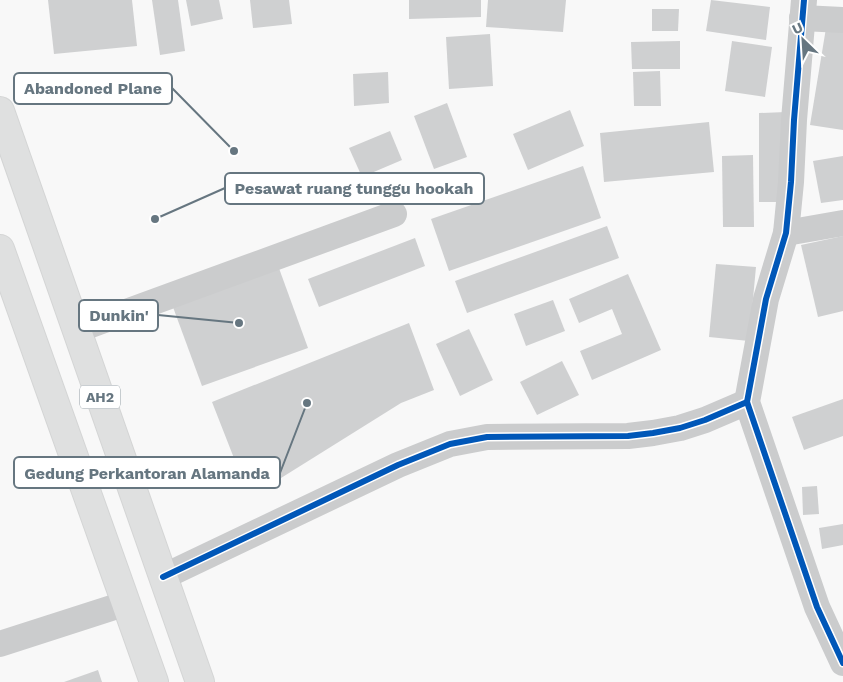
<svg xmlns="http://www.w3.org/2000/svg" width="843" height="682" viewBox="0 0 843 682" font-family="'Work Sans',sans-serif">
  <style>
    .building { fill: #cfd0d1 }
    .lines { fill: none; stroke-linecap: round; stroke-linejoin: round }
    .highway-casing { stroke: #d4d5d5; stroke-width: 30 }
    .street { stroke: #cbcccd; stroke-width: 26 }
    .highway { stroke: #dfe0e0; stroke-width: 28 }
    .cycleway-casing { stroke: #fff; stroke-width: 9 }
    .cycleway { stroke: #0057b8; stroke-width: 6 }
    .labels { text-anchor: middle; stroke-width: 5; stroke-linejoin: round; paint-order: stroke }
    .shield { fill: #fff; stroke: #949fa6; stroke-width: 1 }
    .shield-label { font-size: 14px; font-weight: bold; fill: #667680 }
    .leader { fill: none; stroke: #667680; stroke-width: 2 }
    .callout-dot { fill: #667680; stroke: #fff; stroke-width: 2 }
    .callout { fill: #fff; stroke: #667680; stroke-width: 2 }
    .callout-label { font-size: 16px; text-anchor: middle; font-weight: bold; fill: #667680 }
  </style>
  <rect width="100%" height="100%" fill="#f8f8f8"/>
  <g class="building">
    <path d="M48,0h84l5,46 -83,8z"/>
    <path d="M152,0h26l7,51 -25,4z"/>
    <path d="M186,0h33l4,19 -32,7z"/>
    <path d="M250,0h39l3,24 -39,4z"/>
    <path d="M409,0h72v17l-72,2z"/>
    <path d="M488,0h78l-3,32 -77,-5z"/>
    <path d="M711,0l59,7 -4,33 -60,-9z"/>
    <path d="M652,9h27l-1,22h-26z"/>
    <path d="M826,28l17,3v99l-33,-5z"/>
    <path d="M490,34l3,52 -44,3 -3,-52z"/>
    <path d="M680,41v28h-48l-1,-27z"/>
    <path d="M732,41l40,6 -7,50 -40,-6z"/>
    <path d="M660,71l1,35h-27l-1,-34z"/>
    <path d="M388,72l1,31 -35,3 -1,-32z"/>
    <path d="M447,103l20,54 -33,12 -20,-53z"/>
    <path d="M570,110l14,36 -56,24 -15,-36z"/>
    <path d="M786,112v90h-27v-89z"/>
    <path d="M709,122l5,50 -110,10 -4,-49z"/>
    <path d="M390,131l12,29 -40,17 -13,-29z"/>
    <path d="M753,155l1,72h-31l-1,-71z"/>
    <path d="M843,156v44l-22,3 -8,-42z"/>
    <path d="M583,166l18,52 -152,53 -18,-52z"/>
    <path d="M607,226l12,32 -152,55 -12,-32z"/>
    <path d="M843,236v75l-25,6 -17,-72z"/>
    <path d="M415,238l10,28 -106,41 -11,-28z"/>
    <path d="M276,260l32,88 -106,38 -32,-87z"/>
    <path d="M716,264l40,3 -7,74 -40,-4z"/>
    <path d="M628,274l33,76 -69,30 -12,-29 42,-17 -10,-25 -33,14 -10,-24z"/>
    <path d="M553,300l12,31 -39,15 -12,-32z"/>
    <path d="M409,323l25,67 -33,13 -128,80 -9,-23 -25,11 -27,-69z"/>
    <path d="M469,329l24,51 -33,16 -24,-52z"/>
    <path d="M562,361l17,34 -42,20 -17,-33z"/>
    <path d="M843,399v37l-39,14 -12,-33z"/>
    <path d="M817,486l2,28 -16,1 -1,-28z"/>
    <path d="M843,524v21l-21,4 -3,-21z"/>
    <path d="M98,670l4,12h-38z"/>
  </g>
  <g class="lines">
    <g class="highway-casing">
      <g id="highway">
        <path d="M0,111l200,571"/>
        <path d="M0,249l154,433"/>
      </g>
    </g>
    <g class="street">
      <path d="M804,0l-10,120 -3,62 -5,51 -20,66 -19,103 70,205 26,56"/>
      <path d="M802,18l41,2"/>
      <path d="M786,233l57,-10"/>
      <path d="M77,330l317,-116"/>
      <path d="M163,577l235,-112 52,-21 37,-7 141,-1 25,-3 27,-5 25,-8 42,-18"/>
      <path d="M0,644l127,-41"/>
    </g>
    <use href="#highway" class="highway"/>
    <g class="cycleway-casing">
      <g id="cycleway">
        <path d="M804,0l-10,120 -3,62 -5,51 -20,66 -19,103 70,205 26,56"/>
        <path d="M163,577l235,-112 52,-21 37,-7 141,-1 25,-3 27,-5 25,-8 42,-18"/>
      </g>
    </g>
    <use href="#cycleway" class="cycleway"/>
  </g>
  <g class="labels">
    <rect class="shield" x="80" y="385.5" width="40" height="23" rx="4"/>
    <g class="shield-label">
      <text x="100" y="402">AH2</text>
    </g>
  </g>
  <path class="leader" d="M234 151L172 88M155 219L225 188M239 323L158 315M307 403L280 473"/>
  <g class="callout-dot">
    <circle cx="234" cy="151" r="5"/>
    <circle cx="155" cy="219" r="5"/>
    <circle cx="239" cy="323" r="5"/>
    <circle cx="307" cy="403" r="5"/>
  </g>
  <g class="callout">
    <rect x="14" y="73" width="158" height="31" rx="5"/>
    <rect x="225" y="173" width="259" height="31" rx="5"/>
    <rect x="79" y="300" width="79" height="31" rx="5"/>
    <rect x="14" y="457" width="266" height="31" rx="5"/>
  </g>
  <g class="callout-label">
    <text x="93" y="94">Abandoned Plane</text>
    <text x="354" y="194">Pesawat ruang tunggu hookah</text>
    <text x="119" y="321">Dunkin'</text>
    <text x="147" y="479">Gedung Perkantoran Alamanda</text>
  </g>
  <g transform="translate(803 40) rotate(335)" stroke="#ffffff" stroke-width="4" paint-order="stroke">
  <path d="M0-4L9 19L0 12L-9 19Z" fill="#667680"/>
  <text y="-8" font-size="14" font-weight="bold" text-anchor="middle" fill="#667680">U</text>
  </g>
</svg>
